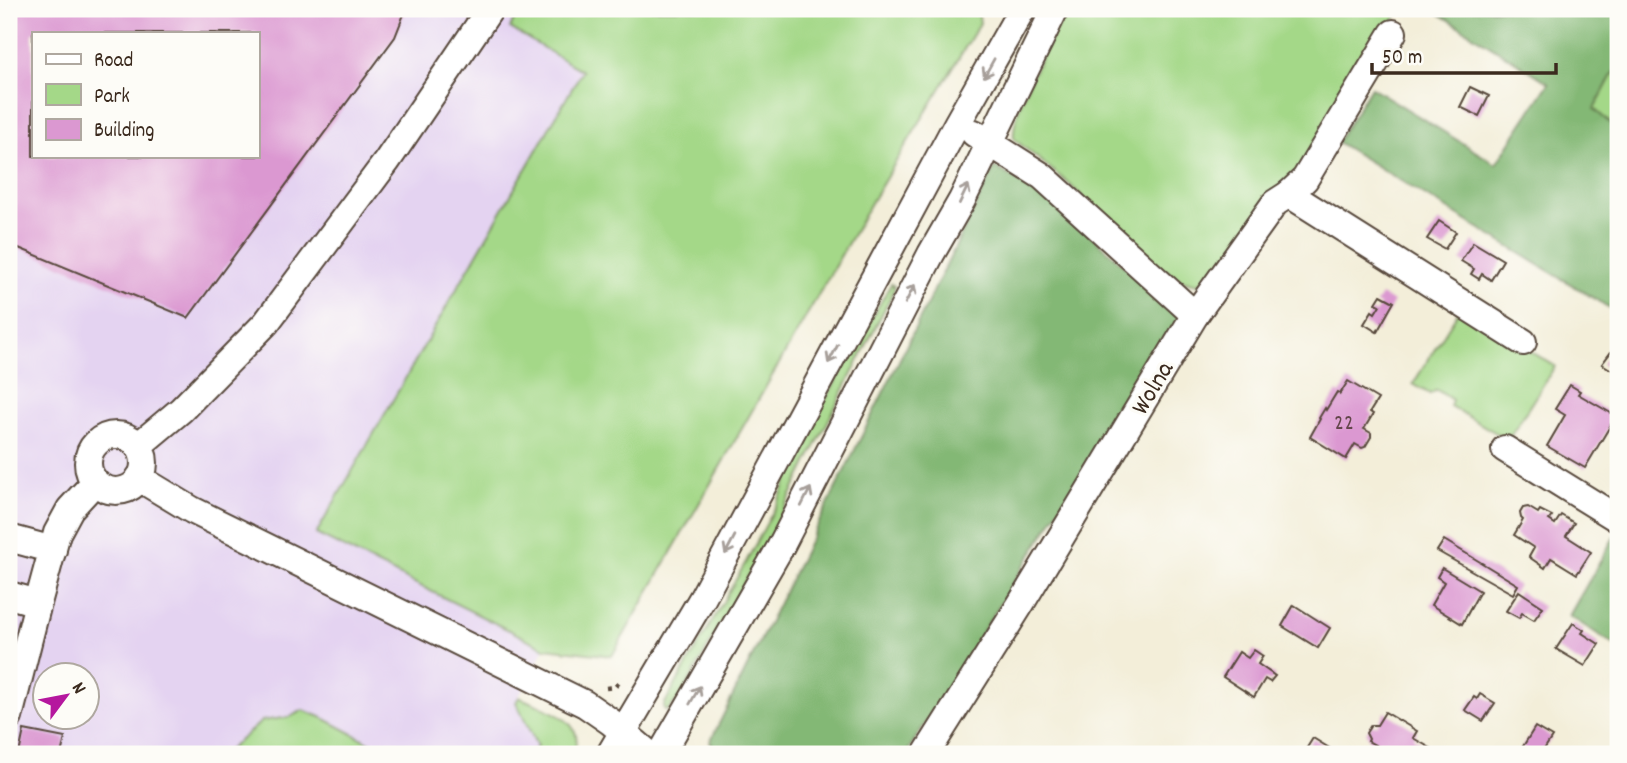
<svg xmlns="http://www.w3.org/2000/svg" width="1627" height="763" viewBox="0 0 1627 763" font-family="Dekko,sans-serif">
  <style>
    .built { fill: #e4d3f1; fill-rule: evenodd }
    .green { fill: #a4d888; stroke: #708153; stroke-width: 2 }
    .forest { fill: #83b874; stroke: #5f7149; stroke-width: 2 }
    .building { fill: #db98d1; fill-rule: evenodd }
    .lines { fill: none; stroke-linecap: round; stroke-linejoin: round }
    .minor-casing { stroke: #57473a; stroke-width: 30 }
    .path { stroke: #57473a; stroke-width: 4.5; stroke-dasharray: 5 5; stroke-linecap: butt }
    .minor { stroke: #fff; stroke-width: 26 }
    .oneway { stroke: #a79f9a }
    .labels { text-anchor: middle; stroke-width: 7; stroke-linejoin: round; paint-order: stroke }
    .number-label { font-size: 23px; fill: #63464b }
    .street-label { font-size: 26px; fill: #3b2a1e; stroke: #fdfcf7 }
  </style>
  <rect width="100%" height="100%" fill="#fdfcf7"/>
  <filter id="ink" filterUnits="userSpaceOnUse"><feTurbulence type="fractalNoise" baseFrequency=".0143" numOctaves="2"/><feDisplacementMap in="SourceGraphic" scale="14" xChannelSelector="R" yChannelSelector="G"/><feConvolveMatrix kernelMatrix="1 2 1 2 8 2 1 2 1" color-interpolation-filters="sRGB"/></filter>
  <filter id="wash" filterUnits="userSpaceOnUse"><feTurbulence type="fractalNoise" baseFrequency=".00686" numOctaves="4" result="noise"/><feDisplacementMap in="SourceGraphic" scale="28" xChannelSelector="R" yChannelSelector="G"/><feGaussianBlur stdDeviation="1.57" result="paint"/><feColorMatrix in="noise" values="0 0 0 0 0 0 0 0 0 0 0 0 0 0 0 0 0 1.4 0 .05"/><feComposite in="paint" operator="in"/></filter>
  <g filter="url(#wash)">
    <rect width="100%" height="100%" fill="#f3eed9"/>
    <path class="built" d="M9,9h969l2,14 -134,165 -234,468 -67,-8 -29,54 21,44 -4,8h-524zM33,33h224v123h-224zM46,676h42v42h-42z"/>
    <g class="green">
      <path d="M520,9h458l2,14 -108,178 -260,455 -67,-8 -229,-114 266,-463 -72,-43z"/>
      <path d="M1067,9h334l-46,73 -35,64 -109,131 -14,7 -16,-4 -30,-19 -83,-78 -54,-44c-4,-30 38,-101 53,-130z"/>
      <path d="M1618,68v62l-24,-21 17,-32z"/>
      <path d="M891,284l3,2v4l-119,237 -94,169 -14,15 -3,-2v-4l82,-143 31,-58 30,-72z"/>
      <path d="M1460,309l95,57 -47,74 -58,-34 2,-6 -15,-10 -7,4 -17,-10z"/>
      <path d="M519,697c23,11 73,24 53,57h-39l4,-8 -21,-44z"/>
      <path d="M303,710l18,7 70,37h-167l38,-33 28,-4z"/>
    </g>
    <g class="forest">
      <path d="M1432,9h186v59l-7,9 -17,32 24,21v183l-281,-171 34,-55 125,77 53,-81z"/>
      <path d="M995,167l62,37 125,115 -15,19 -261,416h-187l-9,-12z"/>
      <path d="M1614,537l4,2v108l-49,-31z"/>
    </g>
    <g id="blocks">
      <g class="building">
        <path d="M9,9h397l-11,28 -207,281 -179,-74zM33,33h224v123h-224z"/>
        <path d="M1470,87l19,9 -10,20 -19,-9z"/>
        <path d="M1439,221l17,11 -11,17 -18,-10z"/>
        <path d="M1473,242l30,18 -12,20 -9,-6 -3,5 -8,-5 3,-5 -13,-8z"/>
        <path d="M1381,295l13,7 -17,30 -13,-8 8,-13 3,2 5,-8 -4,-2z"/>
        <path d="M1611,352l7,5v4l-6,9 -10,-6z"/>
        <path d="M1348,381l30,18 -8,13 3,2 -9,15 7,4v4l-6,10 -3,1 -7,-4 -9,15 -36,-22 10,-18 -1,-1 6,-10 1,2 11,-18 3,2z"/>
        <path d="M1570,385l10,6 -2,3 38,22 -31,52 -38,-22 18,-31 -10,-6z"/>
        <path d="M1528,507l10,6 2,-3 12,6 -3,4 6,4 6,-9 13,8 -8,13 25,16 -14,22 -26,-16 -6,10 -16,-11 5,-9 -20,-13 9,-15 -2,-2 -1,-5 3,-5z"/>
        <path d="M1444,540l74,45 -5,9 -76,-43z"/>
        <path d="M1442,568l38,23 -18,33 -31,-19 13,-23 -7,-5z"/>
        <path d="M1519,591l24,16 -9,13 -12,-7 -3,5 -13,-7z"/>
        <path d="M1294,605l36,23 -12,20 -36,-22z"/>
        <path d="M1573,623l11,7 -2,3 17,11 -14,22 -29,-17z"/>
        <path d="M1254,650l9,6 -5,8 17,12 -5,6 -5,-3 -11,18 -31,-20 16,-25 9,6z"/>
        <path d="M1480,694l15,9 -12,18 -18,-11 9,-13 3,2z"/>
        <path d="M1385,712l32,19 -4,7 28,16h-50l-23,-13 1,-2 -3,-6 5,-8h6z"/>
        <path d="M1535,727l17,10 -11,17h-9l-10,-6z"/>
        <path d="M24,730l41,8 -4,16h-42z"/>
        <path d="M1313,738l26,16h-36z"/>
      </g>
    </g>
  </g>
  <g filter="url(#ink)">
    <use href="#blocks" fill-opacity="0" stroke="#57473a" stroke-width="2"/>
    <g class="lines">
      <g class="minor-casing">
        <g id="minor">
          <path d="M974,133l68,43 153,139"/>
          <path d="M1289,194l234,148"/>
          <circle cx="116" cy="463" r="28"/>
          <path d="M138,446l43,-36 85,-87 121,-162 103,-152"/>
          <path d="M1505,449l113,70"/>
          <path d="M139,478l53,32 393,194 26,18 38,32"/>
          <path d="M9,538l44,12"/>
          <path d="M9,595l29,8 -29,114"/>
          <path d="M38,603l19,-70 13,-24 25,-27"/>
          <path d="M610,754l92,-155 255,-475 65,-115"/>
          <path d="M661,754l119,-206 151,-294 31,-54 93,-191"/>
          <path d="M926,754l94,-149 175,-290 80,-112 14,-9 16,-15 88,-146"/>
        </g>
      </g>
      <path class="path" d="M606,688l9,-1 7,-8"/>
      <use href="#minor" class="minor"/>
    </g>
    <defs><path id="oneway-shaft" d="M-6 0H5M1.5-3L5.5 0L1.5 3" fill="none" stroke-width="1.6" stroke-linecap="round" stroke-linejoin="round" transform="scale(1.75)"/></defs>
    <g class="oneway">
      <use href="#oneway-shaft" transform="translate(989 68) rotate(119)"/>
      <use href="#oneway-shaft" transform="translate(964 194) rotate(-64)"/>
      <use href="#oneway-shaft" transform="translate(910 294) rotate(-63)"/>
      <use href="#oneway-shaft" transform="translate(833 354) rotate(118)"/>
      <use href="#oneway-shaft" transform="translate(806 497) rotate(-63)"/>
      <use href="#oneway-shaft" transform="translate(730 545) rotate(118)"/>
      <use href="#oneway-shaft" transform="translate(695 695) rotate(-60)"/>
    </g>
  </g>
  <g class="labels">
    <g class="number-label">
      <text x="1344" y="429">22</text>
    </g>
    <g class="street-label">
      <text transform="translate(1151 387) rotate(-59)" y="9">Wolna</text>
    </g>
  </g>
  <rect width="1627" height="763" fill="none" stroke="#fdfcf7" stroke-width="35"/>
  <rect x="32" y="32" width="228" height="126" fill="#fdfcf7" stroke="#afa8a0" stroke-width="2"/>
  <rect x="46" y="54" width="35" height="10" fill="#ffffff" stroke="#afa8a0" stroke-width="2"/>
  <text x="94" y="66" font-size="21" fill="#3b2a1e">Road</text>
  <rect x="46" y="84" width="35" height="21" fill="#a4d888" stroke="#afa8a0" stroke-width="2"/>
  <text x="94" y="102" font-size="21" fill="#3b2a1e">Park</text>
  <rect x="46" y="119" width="35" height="21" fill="#db98d1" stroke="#afa8a0" stroke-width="2"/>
  <text x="94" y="136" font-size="21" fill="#3b2a1e">Building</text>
  <g transform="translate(66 696) rotate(58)"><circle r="33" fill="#fdfcf7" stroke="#afa8a0" stroke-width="2"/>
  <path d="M0-5L12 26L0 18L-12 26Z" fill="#b5179e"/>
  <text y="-10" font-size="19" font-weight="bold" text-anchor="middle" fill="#3b2a1e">N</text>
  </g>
  <path d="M1372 63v10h184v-10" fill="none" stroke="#3b2a1e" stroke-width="3.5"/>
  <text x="1382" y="63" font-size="21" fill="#3b2a1e" stroke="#fdfcf7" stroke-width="5" paint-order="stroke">50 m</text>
</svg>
